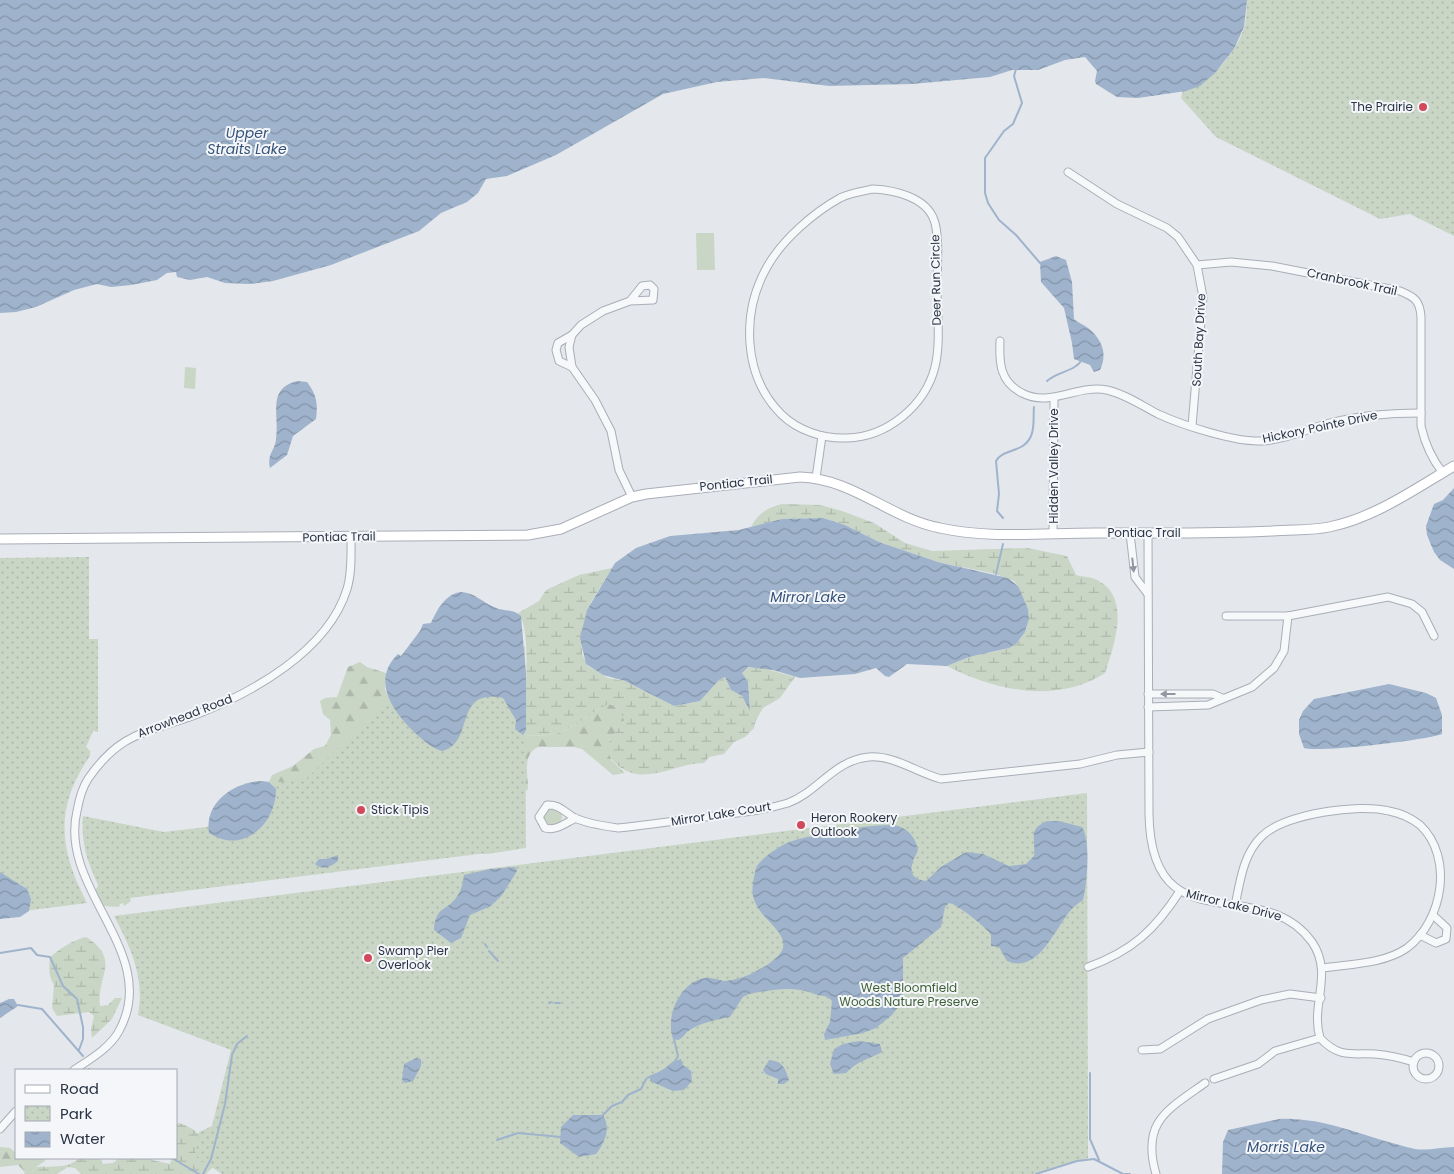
<svg xmlns="http://www.w3.org/2000/svg" width="1454" height="1174" viewBox="0 0 1454 1174" font-family="Poppins,sans-serif">
  <style>
    .grass { fill: #c9d6c5 }
    .forest { fill: url(#forest-firs) }
    .wetland { fill: url(#wetland-marsh) }
    .park { fill: url(#park-dots) }
    .water { fill: url(#water-waves) }
    .lines { fill: none; stroke-linecap: round; stroke-linejoin: round }
    .stream { stroke: #9fb4cc; stroke-width: 2 }
    .street-casing { stroke: #a9aeb7; stroke-width: 9 }
    .secondary-casing { stroke: #a9aeb7; stroke-width: 11 }
    .street { stroke: #f7f8fa; stroke-width: 7 }
    .secondary { stroke: #fff; stroke-width: 9 }
    .oneway { fill: #9196a0 }
    .poi-dot { fill: #d1495b; stroke: #f4f6f9; stroke-width: 2 }
    .labels { text-anchor: middle; stroke-width: 4; stroke-linejoin: round; paint-order: stroke }
    .poi-label { font-size: 12px; fill: #2b3445; stroke: #f4f6f9; text-anchor: start }
    .street-label { font-size: 12px; fill: #2b3445; stroke: #f4f6f9 }
    .park-label { font-size: 12px; fill: #3f6138; stroke: #f4f6f9 }
    .water-label { font-size: 14px; font-style: italic; fill: #34527a; stroke: #f4f6f9 }
  </style>
  <defs>
    <pattern id="forest-firs" width="22" height="20" patternUnits="userSpaceOnUse" patternTransform="scale(1.25)"><rect width="22" height="20" fill="#c9d6c5"/><path d="M5 1l3.5 6h-7zM16 11l3.5 6h-7z" fill="#adb8ab"/></pattern>
    <pattern id="wetland-marsh" width="20" height="14" patternUnits="userSpaceOnUse" patternTransform="scale(1.25)"><rect width="20" height="14" fill="#c9d6c5"/><path d="M1 5h8M5 5V1M11 12h8M15 12V8" fill="none" stroke="#adb8ab"/></pattern>
    <pattern id="park-dots" width="8" height="8" patternUnits="userSpaceOnUse" patternTransform="scale(1.25)"><rect width="8" height="8" fill="#c9d6c5"/><path d="M2 2h.1M6 6h.1" fill="none" stroke="#adb8ab" stroke-width="1.8" stroke-linecap="round"/></pattern>
    <pattern id="water-waves" width="16" height="10" patternUnits="userSpaceOnUse" patternTransform="scale(1.25)"><rect width="16" height="10" fill="#9fb4cc"/><path d="M0 5q4-4 8 0t8 0" fill="none" stroke="#8293a7"/></pattern>
  </defs>
  <rect width="100%" height="100%" fill="#e4e7ec"/>
  <g class="grass">
    <path d="M696,233h18l1,37h-18z"/>
    <path d="M185,367l11,1 -1,21 -11,-1z"/>
    <circle cx="553" cy="817" r="9"/>
    <path d="M99,885l31,13 1,3 -7,5 -1,-3 -3,1 -1,3 -16,-1 -8,-16z"/>
  </g>
  <g class="forest">
    <path d="M360,662l7,5 19,6 -1,17 6,11 134,35c12,-2 24,1 36,-4 18,-7 31,-21 48,-28l9,3 7,13 -4,7 -12,13 2,20 14,13 -12,2 -31,-26 -8,-2h-36c-16,7 -10,28 -10,42l-6,5 -3,55 -32,5 -290,-21 79,-44 -7,-7 3,-7 21,-9 21,-17 11,-3 6,-11 -1,-15 -7,-6 -3,-13 5,-3 12,-1 11,-30z"/>
    <path d="M0,1147l10,1 6,5v5h28l1,3 -9,6 -5,7h-7l1,-2 -7,-7 -18,2z"/>
  </g>
  <g class="wetland">
    <path d="M782,504l38,1 22,6 32,12 31,20 27,8 95,-3 40,8 9,19c7,2 17,2 23,6 32,18 15,64 6,92 -48,31 -110,18 -158,-7l22,-9 37,-8 13,-8 7,-11 3,-13 -11,-31 -4,-5 -18,-7 -58,-12 -59,-20 -34,-17 -22,-7 -41,1 -31,8c7,-14 16,-19 31,-23z"/>
    <path d="M612,568l-21,34 -6,15 -3,37 6,12 20,12 17,3 49,25 26,-5 19,-21 6,-3 6,13 11,6 8,14 -2,-28 -6,-9 3,-5 13,-1 37,10 -15,21 -17,10 -7,12 -2,8 -9,9 -11,5 -10,12 -15,3 -5,6c-31,0 -61,26 -89,0 -6,-5 -9,-13 -6,-21 2,-8 12,-13 15,-22l-6,-13 -9,-3c-17,7 -30,21 -48,28 -12,5 -24,2 -36,4 -3,-26 9,-104 -7,-123l21,-12 7,-11 33,-15z"/>
    <path d="M86,937c36,23 10,39 14,69l8,-1 7,-7h7l-10,21 -20,19 -1,-9 3,-13 -5,-4 -32,4 -5,-8 2,-23c-6,-9 -5,-18 -4,-28 11,-9 23,-17 36,-20z"/>
    <path d="M179,1123c23,7 27,21 36,42l-9,9h-125l-6,-6 -7,-1 -11,7h-26l5,-7c14,-1 33,2 43,-9h21l3,6 10,-1 6,-5h34l-1,2 18,4 2,-6h4v-34z"/>
  </g>
  <g class="park">
    <path d="M1247,0h207v236l-44,-22 -30,5 -164,-82 -35,-39 2,-7c26,-5 57,-42 62,-67 2,-8 1,-16 2,-24z"/>
    <path d="M89,557v82h9v93l-5,-1 -7,16 4,4v5c-36,52 -31,93 -3,147l-87,11v-356z"/>
    <path d="M525,647l1,201 -420,53c-14,-28 -26,-52 -23,-85l81,16 59,-7 52,-43 29,-1 82,-79 40,-16 51,-38z"/>
    <path d="M1087,793l1,365 -55,16h-811l-27,-18 4,-24 13,-6 19,-76 -93,-35c7,-37 -7,-67 -24,-99z"/>
  </g>
  <g class="water">
    <path d="M0,0h1247l-3,27 -10,22 -19,24 -15,13 -14,5 -48,7 -21,-1 -21,-13 -1,-3 2,-10 -12,-14 -20,3 -27,10h-26l-22,7 -78,7 -83,2 -65,-8 -47,4 -54,12 -107,61 -49,21 -21,3 -8,14 -11,9 -26,11 -22,18 -88,34 -58,16 -24,3 -24,-1 -18,-6 -17,3 -13,-3 -1,-5 -9,1 -10,7 -26,5 -20,2 -14,-3 -23,6 -38,17 -20,5 -16,1z"/>
    <path d="M1056,256l10,4 6,22 2,37c4,4 9,5 14,9 14,11 20,26 12,42l-6,2 -4,-7 -16,-6 -2,-16 -8,-35 -23,-26 -1,-20z"/>
    <path d="M297,381l10,1c10,13 11,22 9,37l-23,17 -6,19 -17,13c-3,-15 5,-17 6,-29 4,-24 -10,-50 21,-58z"/>
    <path d="M1454,488v81l-14,-9 -6,-8 -7,-17 -1,-9 8,-22 9,-4z"/>
    <path d="M823,518l22,7 34,17 59,20 70,16 10,8 10,23 1,10 -4,13 -8,11 -8,5 -40,9 -22,9 -40,-2 -18,13 -4,-1 -9,-8 -21,6 -55,4 -27,-8 -25,-3 -6,6 6,9 2,29 -8,-15 -11,-6 -6,-13 -6,3 -19,21 -26,5 -49,-25 -22,-6 -17,-11 -6,-26 7,-28 28,-47 21,-15 34,-12 69,-6 43,-11z"/>
    <path d="M461,592c14,1 21,10 33,15 9,5 19,1 27,9l5,57v57l-3,5 -8,-6 1,-9 -13,-22c-51,-10 -27,45 -61,53 -12,-3 -21,-13 -29,-20 -21,-21 -42,-51 -15,-77l3,2 19,-25 3,-7 8,-1c6,-13 14,-29 30,-31z"/>
    <path d="M1389,684l37,9 10,5 6,17v19c-14,6 -126,19 -138,14l-5,-14v-14l4,-9 11,-12z"/>
    <path d="M262,781l7,1 7,7c0,36 -34,66 -67,44 -5,-31 25,-51 53,-52z"/>
    <path d="M1047,821h12l23,6c9,13 5,58 1,73 -4,3 -9,6 -12,10 -15,16 -32,65 -64,51l-8,-14 -8,-1v-11c-5,-8 -34,-31 -42,-32l-4,4 -4,20 -38,31v38l-4,10 -7,9 -16,13 -13,5 -38,7 -1,-6 6,-12 2,-21c-6,-7 -10,-4 -17,-7 -22,-9 -44,-4 -66,0l-6,3 -13,20c-15,3 -29,5 -43,15 -3,3 -4,6 -9,8l-5,-1c-8,-23 7,-57 32,-61 6,-1 13,2 19,3 17,0 42,-13 54,-25 18,-18 -14,-35 -21,-50 -6,-10 -5,-18 -3,-29 1,-4 1,-7 3,-11 5,-8 21,-19 30,-23 15,-7 97,-22 111,-17 11,3 19,14 20,25 -7,12 -13,28 8,30l15,-14 25,-15 17,2 26,12 17,-2 8,-8c2,-19 -7,-26 13,-35z"/>
    <path d="M338,855v6c-8,6 -15,10 -23,3l4,-5h8z"/>
    <path d="M515,867l2,4 -15,24 -11,11 -21,9 -9,23 -10,5 -17,-13c1,-25 14,-18 24,-35 4,-6 5,-14 6,-20l26,-6z"/>
    <path d="M0,872l27,17 4,10 -2,12 -9,6 -20,2z"/>
    <path d="M9,999h5l4,7 -18,12v-15z"/>
    <path d="M859,1041l21,3 2,8c-13,7 -26,10 -36,21l-12,1 -4,-10 4,-15 9,-5z"/>
    <path d="M416,1058l5,1v7l-8,15 -8,2 -3,-3 2,-16z"/>
    <path d="M681,1059l2,6 8,6 1,10 -8,9 -11,1 -23,-10v-5c4,-3 8,-3 12,-6 7,-4 9,-9 19,-11z"/>
    <path d="M769,1060c14,1 16,8 20,20l-5,4h-6v-5l-12,-5 -3,-4z"/>
    <path d="M573,1115h30c8,14 2,27 -7,39l-17,3 -19,-14 1,-16z"/>
    <path d="M1279,1119c48,-2 90,20 136,30 13,2 26,-2 39,-2v27h-232l1,-32 5,-12z"/>
  </g>
  <g class="lines">
    <g class="stream">
      <path d="M1016,69l-2,7 8,27 -9,21 -9,7 -19,27v35l3,10 11,17 17,15 24,28"/>
      <path d="M1047,381c11,-10 27,-9 35,-21"/>
      <path d="M1003,518l-6,-7 2,-17 -3,-33c7,-13 27,-7 35,-25 4,-9 2,-20 3,-29"/>
      <path d="M996,574l7,-30"/>
      <path d="M485,944l2,3"/>
      <path d="M489,951l9,10"/>
      <path d="M0,953l31,-5 6,7 13,2 13,29 14,13 6,28v12l-4,11"/>
      <path d="M549,1003l2,-1"/>
      <path d="M555,1003h5"/>
      <path d="M18,1005l24,4 41,47"/>
      <path d="M674,1039l4,17 -3,5"/>
      <path d="M89,1069l1,1"/>
      <path d="M1090,1073v66l9,21"/>
      <path d="M601,1117l11,-11 10,-4 6,-7 13,-6 5,-10 5,-3"/>
      <path d="M497,1140l21,-7 43,4"/>
      <path d="M172,1158l27,16"/>
      <path d="M203,1174l8,-15 14,-55 7,-49 5,-11 10,-8"/>
      <path d="M1036,1174l41,-13 17,-2 29,15"/>
      <path d="M1125,1174h5"/>
    </g>
    <g class="street-casing">
      <g id="street">
        <path d="M1068,172l49,32 50,24 11,9 19,28 6,32 -11,129"/>
        <path d="M873,189c21,1 53,8 61,31 6,15 3,50 3,67 0,26 4,55 -2,80 -10,39 -48,70 -88,71 -23,1 -49,-7 -66,-24 -38,-38 -40,-101 -14,-147 15,-27 46,-54 73,-69 10,-5 23,-7 33,-9z"/>
        <path d="M1197,265l34,-3 41,4 128,25c15,6 20,10 21,26v109c4,18 10,32 22,47"/>
        <path d="M630,301l23,-1 1,-11 -4,-4 -8,1 -12,15 -27,10 -22,14 -9,10 -3,12 3,20 23,33 16,31 8,39 13,27"/>
        <path d="M572,335l-14,8 -2,7 3,11 13,6"/>
        <path d="M1000,341c-1,22 0,41 22,52 28,15 55,-9 85,-3 18,4 34,15 51,24 24,11 76,28 103,27 24,-1 46,-12 69,-18 30,-8 60,-10 91,-10"/>
        <path d="M816,478l6,-42"/>
        <path d="M1053,533l1,-135"/>
        <path d="M1130,533l5,44 12,16"/>
        <path d="M1148,533l1,281c2,134 112,57 163,128 22,32 -2,63 8,96l-45,13 -17,13 -44,15"/>
        <path d="M1226,616h62l100,-19 24,7 10,8 12,24"/>
        <path d="M1148,694h65l9,4"/>
        <path d="M1148,707l60,-2 44,-18 22,-19 10,-17 4,-35"/>
        <path d="M576,818c-11,5 -19,13 -31,10l-6,-11 8,-12c12,-1 17,7 28,13 13,6 29,8 43,10 29,-3 58,-7 87,-11 28,-3 56,-6 83,-14 30,-11 46,-43 81,-46 25,-2 49,16 72,22l139,-15 37,-9 32,-3"/>
        <path d="M1235,906c5,-24 8,-52 27,-70 23,-22 97,-33 127,-25 11,2 22,7 31,14 34,32 23,96 -13,123 -23,16 -57,16 -84,20"/>
        <path d="M1420,935l16,8 10,-4 1,-11 -13,-12"/>
        <path d="M1088,967c44,-16 67,-37 92,-76"/>
        <path d="M1320,1038c19,20 30,15 55,16 13,1 26,4 39,8"/>
        <path d="M1142,1050l18,-1 48,-30 53,-19 29,-6 31,4"/>
        <circle cx="1426" cy="1066" r="13"/>
        <path d="M74,1070c15,-10 36,-22 45,-39 43,-78 -61,-141 -42,-220 2,-11 5,-23 11,-32 32,-47 58,-46 107,-64 57,-22 133,-64 152,-126 5,-16 4,-35 4,-52"/>
        <path d="M0,1129l16,-18"/>
        <path d="M1156,1174c-15,-52 11,-64 49,-91"/>
      </g>
    </g>
    <g class="secondary-casing">
      <path id="secondary" d="M0,539l528,-4 33,-6 71,-32 14,-3 154,-17c54,2 89,41 140,51 50,11 104,5 155,5 59,0 118,1 177,-2 19,-2 39,0 57,-4 45,-9 86,-38 125,-61"/>
    </g>
    <use href="#street" class="street"/>
    <use href="#secondary" class="secondary"/>
  </g>
  <defs><path id="oneway-solid" d="M-6-.8H1V-3.2L6.5 0L1 3.2V.8H-6Z" transform="scale(1.25)"/></defs>
  <g class="oneway">
    <use href="#oneway-solid" transform="translate(1133 565) rotate(84)"/>
    <use href="#oneway-solid" transform="translate(1168 694) rotate(180)"/>
  </g>
  <g class="poi-dot">
    <circle cx="1423" cy="107" r="5"/>
    <circle cx="361" cy="810" r="5"/>
    <circle cx="801" cy="825" r="5"/>
    <circle cx="368" cy="958" r="5"/>
  </g>
  <g class="labels">
    <g class="poi-label">
      <text x="1413" y="111" text-anchor="end">The Prairie</text>
      <text x="371" y="814">Stick Tipis</text>
      <text x="811" y="822">Heron Rookery<tspan x="811" dy="14">Outlook</tspan></text>
      <text x="378" y="955">Swamp Pier<tspan x="378" dy="14">Overlook</tspan></text>
    </g>
    <g class="street-label">
      <text transform="translate(936 280) rotate(-91)" y="4">Deer Run Circle</text>
      <text transform="translate(1352 282) rotate(12)" y="4">Cranbrook Trail</text>
      <text transform="translate(1199 340) rotate(-87)" y="4">South Bay Drive</text>
      <text transform="translate(1320 427) rotate(-12)" y="4">Hickory Pointe Drive</text>
      <text transform="translate(1054 466) rotate(-90)" y="4">Hidden Valley Drive</text>
      <text transform="translate(736 483) rotate(-6)" y="4">Pontiac Trail</text>
      <text x="1144" y="537">Pontiac Trail</text>
      <text transform="translate(339 537) rotate(-1)" y="4">Pontiac Trail</text>
      <text transform="translate(185 716) rotate(-21)" y="4">Arrowhead Road</text>
      <text transform="translate(721 814) rotate(-9)" y="4">Mirror Lake Court</text>
      <text transform="translate(1234 905) rotate(14)" y="4">Mirror Lake Drive</text>
    </g>
    <g class="park-label">
      <text x="909" y="992">West Bloomfield<tspan x="909" dy="14">Woods Nature Preserve</tspan></text>
    </g>
    <g class="water-label">
      <text x="247" y="138">Upper<tspan x="247" dy="16">Straits Lake</tspan></text>
      <text x="808" y="602">Mirror Lake</text>
      <text x="1286" y="1152">Morris Lake</text>
    </g>
  </g>
  <rect x="15" y="1069" width="162" height="90" fill="#f4f6f9" stroke="#a4a8b1"/>
  <rect x="25" y="1085" width="25" height="8" fill="#ffffff" stroke="#a4a8b1"/>
  <text x="60" y="1094" font-size="15" fill="#2b3445">Road</text>
  <rect x="25" y="1106" width="25" height="15" fill="url(#park-dots)" stroke="#a4a8b1"/>
  <text x="60" y="1119" font-size="15" fill="#2b3445">Park</text>
  <rect x="25" y="1132" width="25" height="15" fill="url(#water-waves)" stroke="#a4a8b1"/>
  <text x="60" y="1144" font-size="15" fill="#2b3445">Water</text>
</svg>
